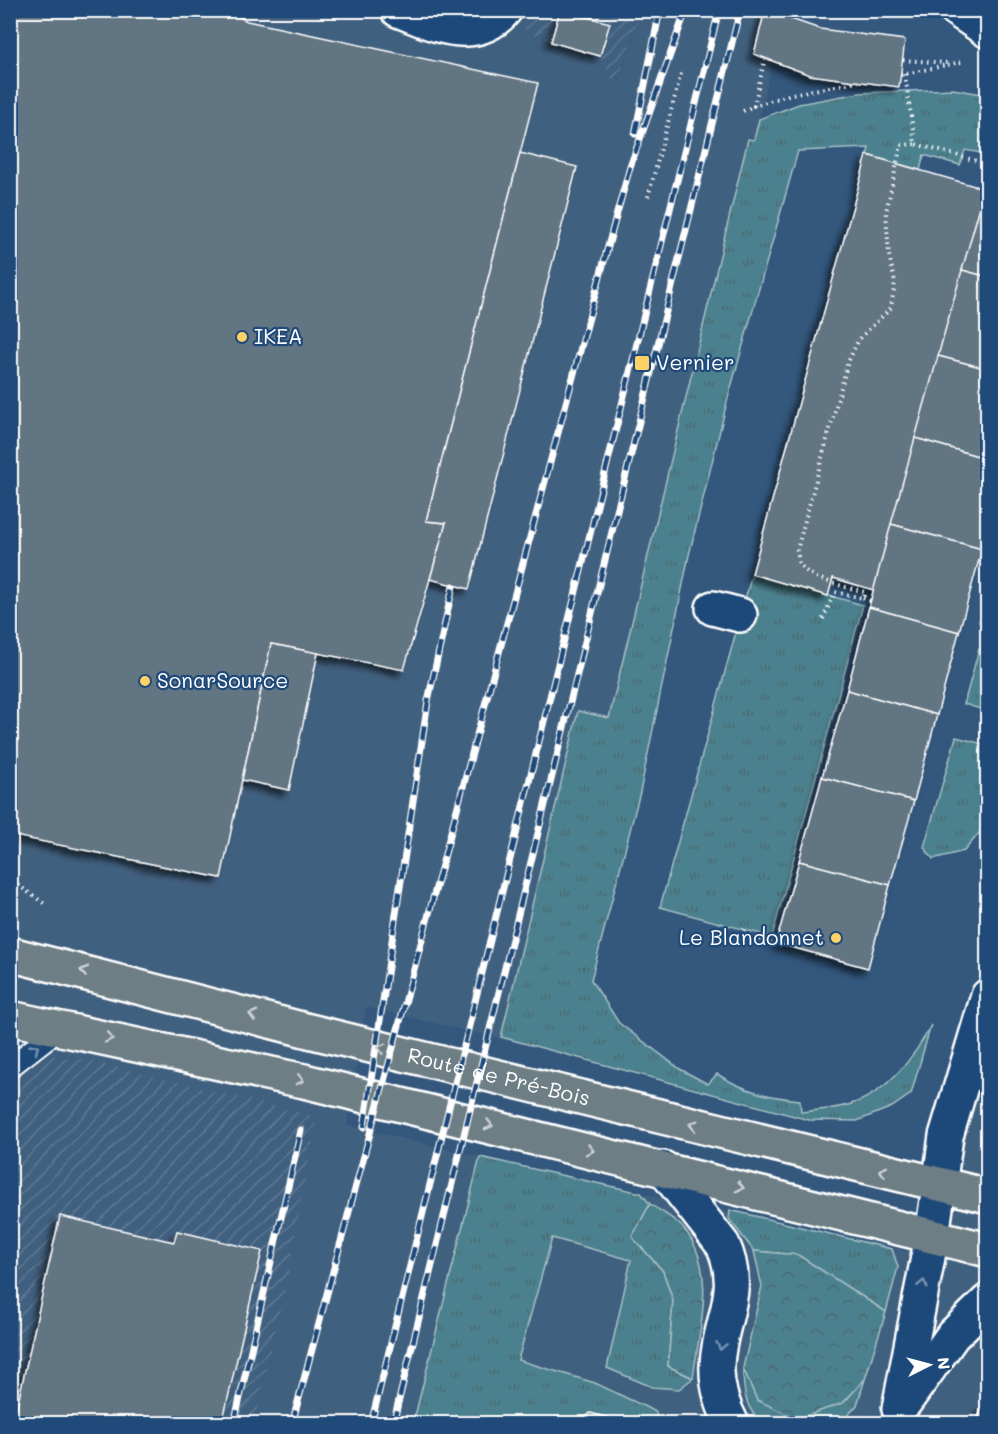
<svg xmlns="http://www.w3.org/2000/svg" width="998" height="1434" viewBox="0 0 998 1434" font-family="Mali,sans-serif">
  <style>
    .built { fill: #41607f }
    .industrial { fill: url(#industrial-furrows) }
    .grass { fill: url(#grass-tufts); stroke: #a6c0c6; stroke-width: 1.5 }
    .forest { fill: url(#forest-crowns); stroke: #a6c0c6; stroke-width: 1.5 }
    .building { fill: #627583; stroke: #fff; stroke-width: 1.5; filter: url(#shadow) }
    .lines { fill: none; stroke-linecap: round; stroke-linejoin: round }
    .lane-casing { stroke: #fff; stroke-width: 24 }
    .street-casing { stroke: #fff; stroke-width: 38 }
    .primary-casing { stroke: #fff; stroke-width: 38 }
    .path { stroke: #fff; stroke-width: 4; stroke-dasharray: 1.5 4.5; stroke-linecap: butt }
    .lane { stroke: #1f4a7a; stroke-width: 20 }
    .street { stroke: #1f4a7a; stroke-width: 33 }
    .primary { stroke: #6d7e84; stroke-width: 33 }
    .rail-casing { stroke: #fff; stroke-width: 7 }
    .rail { stroke: #1f4a7a; stroke-width: 4.5; stroke-dasharray: 14; stroke-linecap: butt }
    .oneway { stroke: #ccd2d4 }
    .oneway2 { stroke: #7992af }
    .poi-dot { fill: #ffd166; stroke: #1f4a7a; stroke-width: 2 }
    .labels { text-anchor: middle; stroke-width: 4.5; stroke-linejoin: round; paint-order: stroke }
    .poi-label { font-size: 21px; fill: #fff; stroke: #1f4a7a; text-anchor: start }
    .street-label { font-size: 21px; fill: #fff; stroke: #1f4a7a }
  </style>
  <defs>
    <pattern id="industrial-furrows" width="10" height="10" patternUnits="userSpaceOnUse" patternTransform="scale(1.5)"><rect width="10" height="10" fill="#41607f"/><path d="M-1 1l2-2M0 10L10 0M9 11l2-2" fill="none" stroke="#5e7892"/></pattern>
    <pattern id="grass-tufts" width="24" height="20" patternUnits="userSpaceOnUse" patternTransform="scale(1.5)"><rect width="24" height="20" fill="#4c818e"/><path d="M3 7l-1-3M5 7V3M7 7l1-3M15 17l-1-3M17 17v-4M19 17l1-3" fill="none" stroke="#4c6970"/></pattern>
    <pattern id="forest-crowns" width="20" height="18" patternUnits="userSpaceOnUse" patternTransform="scale(1.5)"><rect width="20" height="18" fill="#4c818e"/><path d="M2 6a3 3 0 1 1 6 0M12 15a3 3 0 1 1 6 0" fill="none" stroke="#4c6970"/></pattern>
    <filter id="shadow"><feDropShadow dx="-5.5" dy="5.5" stdDeviation="3" flood-color="#0009"/></filter>
  </defs>
  <rect width="100%" height="100%" fill="#33577d"/>
  <filter id="ink" filterUnits="userSpaceOnUse"><feTurbulence type="fractalNoise" baseFrequency=".0167" numOctaves="2"/><feDisplacementMap in="SourceGraphic" scale="12" xChannelSelector="R" yChannelSelector="G"/><feConvolveMatrix kernelMatrix="1 2 1 2 8 2 1 2 1" color-interpolation-filters="sRGB"/></filter>
  <g filter="url(#ink)">
    <path class="built" d="M10,11h476l65,31 49,14 17,30 24,-75h143l-30,129 45,11 -71,247 -39,157 -49,237 -67,264 -207,-49 -19,118 167,40 410,90 63,-242v410h-733l34,-148 -209,-217 -68,-6z"/>
    <g class="industrial">
      <path d="M487,11h154l-25,76 -16,-31 -49,-14z"/>
      <path d="M10,1052l69,6 238,59 -29,158 -34,148h-243z"/>
    </g>
    <g class="grass">
      <path d="M953,89l34,6v59l-22,-4 -5,15 -36,-10 -4,15 -53,-15 2,-7 -71,3 -70,247 -39,157 -49,237 -49,188 28,43 61,46 28,15 9,-10c27,17 51,23 83,26l1,12c16,-2 35,-3 50,-8 35,-10 65,-49 80,-79l-20,69 -19,13 -35,14 -48,-1 -308,-83 77,-326 31,7 139,-579 6,1 5,-21 40,-15 60,-11z"/>
      <path d="M752,574l111,31 -91,332 -112,-30z"/>
      <path d="M987,591v33l-8,-2z"/>
      <path d="M979,649l8,3v59l-23,-7z"/>
      <path d="M956,737l31,8v79l-23,27 -31,8 -9,-12z"/>
      <path d="M480,1157l161,36 9,11 -18,33 31,34 10,29 -5,66 25,12 -14,11 -27,-2 -45,-19 24,-108 -79,-22 -34,122 77,23 61,29 1,11h-28l-38,-10 -12,10 -166,1z"/>
      <path d="M730,1210l162,39 6,18 -12,45 -88,-57 -44,-4 -25,-32z"/>
      <path d="M743,1368l14,32 86,3 22,-24 -8,26 -16,18h-78c-18,-12 -20,-35 -20,-55z"/>
    </g>
    <g class="forest">
      <path d="M650,1204c10,7 26,15 34,25 34,41 15,101 9,149l-25,-12 5,-66 -10,-29 -31,-34z"/>
      <path d="M754,1251l44,4 88,57 -21,67 -22,24 -46,16 -40,-19 -14,-32 19,-82z"/>
    </g>
    <g class="building">
      <path d="M10,10h216l21,11 291,62 -112,438 20,2 -42,147 -133,-26 -50,234 -211,-43z"/>
      <path d="M560,10l50,13 -10,33 -49,-14z"/>
      <path d="M765,10l55,19 85,11 -6,47 -89,-12 -56,-21z"/>
      <path d="M520,153l57,14 -108,422 -39,-10 16,-56 -20,-2z"/>
      <path d="M867,155l118,34 -111,401 -41,-12 -5,18 -76,-22z"/>
      <path d="M986,186l2,1v90l-26,-7z"/>
      <path d="M962,270l26,7v92l-50,-13z"/>
      <path d="M938,356l50,13v90l-73,-21z"/>
      <path d="M915,438l73,21v72l-6,18 -91,-25z"/>
      <path d="M891,524l91,25 -23,83 -90,-25z"/>
      <path d="M869,607l90,25 -22,83 -90,-25z"/>
      <path d="M271,644l47,9 -29,137 -47,-10z"/>
      <path d="M847,690l90,25 -23,86 -92,-24z"/>
      <path d="M822,777l92,24 -24,84 -91,-24z"/>
      <path d="M799,861l91,24 -22,83 -92,-25z"/>
      <path d="M60,1216l114,26 3,-11 85,20 -40,173h-209z"/>
      <path d="M982,1406l6,1v17h-12z"/>
      <path d="M590,1413l39,11h-50z"/>
    </g>
    <g class="lines">
      <g class="lane-casing">
        <path id="lane" d="M10,1067l50,-39"/>
      </g>
      <g class="street-casing">
        <g id="street">
          <path d="M398,10c35,14 77,35 107,0"/>
          <path d="M957,10l31,21"/>
          <path d="M713,608l27,7"/>
          <path d="M663,1168l60,77c21,47 -4,75 -6,120 -1,21 5,40 15,59"/>
          <path d="M905,1402l48,-67 35,-34"/>
          <path d="M899,1409l33,-173 14,-100 42,-140"/>
        </g>
      </g>
      <g class="primary-casing">
        <g id="primary">
          <path id="s1" d="M10,954l299,77 679,165"/>
          <path d="M10,1018l294,63 684,169"/>
        </g>
      </g>
      <g class="path">
        <path d="M765,58l-11,48 37,-12 67,-12"/>
        <path d="M903,60l45,3"/>
        <path d="M905,74l10,70 73,20"/>
        <path d="M901,75l64,-14"/>
        <path d="M743,111l11,-5"/>
        <path d="M648,197l34,-127"/>
        <path d="M863,598l8,3"/>
        <path d="M823,619l12,-27 28,6 2,-6c-16,-5 -57,-12 -65,-28 -2,-4 -2,-10 -3,-14l51,-188 11,-23 32,-31 4,-26 -6,-27 -3,-43 15,-67 14,-1"/>
        <path d="M18,885l27,19"/>
        <path d="M744,929l-2,5 30,9"/>
      </g>
      <use href="#lane" class="lane"/>
      <use href="#street" class="street"/>
      <use href="#primary" class="primary"/>
      <g class="rail-casing">
        <g id="rail">
          <path d="M635,134l25,-124"/>
          <path d="M364,1127l64,-426 25,-115"/>
          <path d="M234,1424l67,-294"/>
          <path d="M292,1424l325,-1211 13,-46 56,-157"/>
          <path d="M371,1424l348,-1414"/>
          <path d="M393,1424l347,-1414"/>
        </g>
      </g>
      <use href="#rail" class="rail"/>
    </g>
    <defs><path id="oneway-chevron" d="M-2-3.5L2.5 0L-2 3.5" fill="none" stroke-width="1.6" stroke-linecap="round" stroke-linejoin="round" transform="scale(1.5)"/></defs>
    <g class="oneway">
      <use href="#oneway-chevron" transform="translate(84 971) rotate(-166)"/>
      <use href="#oneway-chevron" transform="translate(253 1015) rotate(-166)"/>
      <use href="#oneway-chevron" transform="translate(109 1038) rotate(12)"/>
      <use href="#oneway-chevron" transform="translate(381 1048) rotate(-166)"/>
      <use href="#oneway-chevron" transform="translate(300 1080) rotate(13)"/>
      <use href="#oneway-chevron" transform="translate(489 1125) rotate(14)"/>
      <use href="#oneway-chevron" transform="translate(693 1125) rotate(-166)"/>
      <use href="#oneway-chevron" transform="translate(590 1150) rotate(14)"/>
      <use href="#oneway-chevron" transform="translate(883 1171) rotate(-166)"/>
      <use href="#oneway-chevron" transform="translate(740 1187) rotate(14)"/>
    </g>
    <g class="oneway2">
      <use href="#oneway-chevron" transform="translate(35 1048) rotate(-39)"/>
      <use href="#oneway-chevron" transform="translate(923 1284) rotate(-79)"/>
      <use href="#oneway-chevron" transform="translate(721 1346) rotate(102)"/>
    </g>
  </g>
  <g class="poi-dot">
    <circle cx="242" cy="337" r="6"/>
    <rect x="634" y="355" width="16" height="16" rx="3"/>
    <circle cx="145" cy="681" r="6"/>
    <circle cx="836" cy="938" r="6"/>
  </g>
  <g class="labels">
    <g class="poi-label">
      <text x="254" y="344">IKEA</text>
      <text x="656" y="370">Vernier</text>
      <text x="157" y="688">SonarSource</text>
      <text x="824" y="945" text-anchor="end">Le Blandonnet</text>
    </g>
    <g class="street-label">
      <text dy="7" stroke="none"><textPath href="#s1" startOffset="504">Route de Pré-Bois</textPath></text>
    </g>
  </g>
  <rect width="998" height="1434" fill="none" stroke="#1f4a7a" stroke-width="36"/>
  <rect x="18" y="18" width="962" height="1398" fill="none" stroke="#fff" stroke-width="2" filter="url(#ink)"/>
  <g transform="translate(929 1365) rotate(84)" stroke="#1f4a7a" stroke-width="4.5" paint-order="stroke">
  <path d="M0-4.5L10 22L0 15L-10 22Z" fill="#ffffff"/>
  <text y="-9" font-size="16" font-weight="bold" text-anchor="middle" fill="#ffffff">N</text>
  </g>
</svg>
